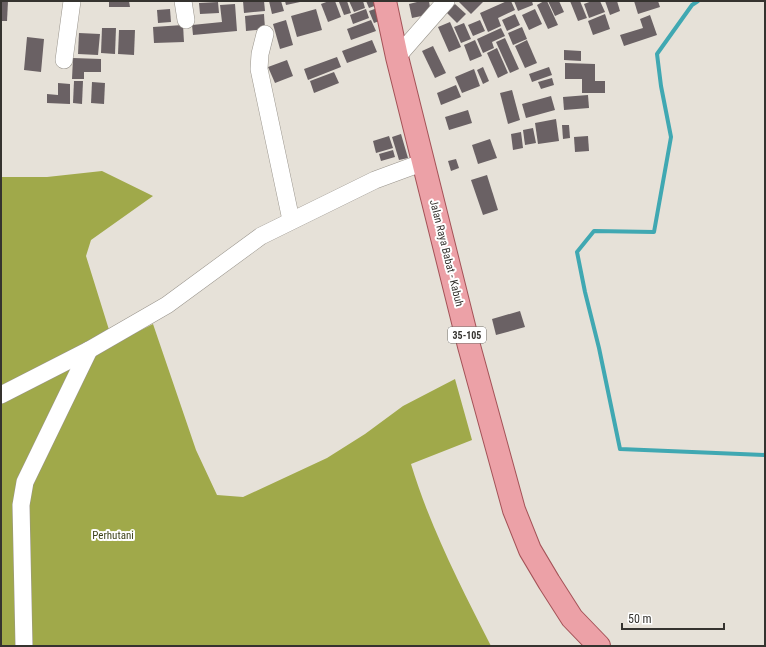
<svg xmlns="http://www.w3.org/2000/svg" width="766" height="647" viewBox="0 0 766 647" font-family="'Roboto Condensed',sans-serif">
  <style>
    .forest { fill: #a0a94a }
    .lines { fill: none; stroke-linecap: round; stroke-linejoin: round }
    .stream { stroke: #40a8b2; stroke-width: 4 }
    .building { fill: #6a6164 }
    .street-casing { stroke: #99948c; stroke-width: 18 }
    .primary-casing { stroke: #a45257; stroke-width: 24 }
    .street { stroke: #fff; stroke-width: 17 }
    .primary { stroke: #eca1a7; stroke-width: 22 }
    .labels { text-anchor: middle; stroke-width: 4; stroke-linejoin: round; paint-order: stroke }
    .shield { fill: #fff; stroke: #72706d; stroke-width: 1 }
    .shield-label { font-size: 10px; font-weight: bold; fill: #35332f }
    .street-label { font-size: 11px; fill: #35332f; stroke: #fff }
    .park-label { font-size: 11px; fill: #3f431b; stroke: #fff }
  </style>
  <rect width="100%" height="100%" fill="#e6e1d8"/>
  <path class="forest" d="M102,171l51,25 -62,44 -5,16 24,77 5,10 38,-19 43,126 21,45 26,2 84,-39 38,-24 38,-28 52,-27 17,61 -61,24c19,63 50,123 80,182h-490v-469h46z"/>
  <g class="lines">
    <path class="stream" d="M698,1l-6,4 -35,49 4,32 10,51 -17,95 -60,-1 -17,21 8,40 14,56 21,101 145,6"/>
  </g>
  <g class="building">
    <path d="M1,1h7l-1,20h-6z"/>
    <path d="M109,1h20l1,6h-21z"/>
    <path d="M243,1h21l1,10 -21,2z"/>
    <path d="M269,1h12l3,10 -12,3z"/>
    <path d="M285,1h15v1l-14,3z"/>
    <path d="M329,1h6l6,16 -13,5 -7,-18z"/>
    <path d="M347,1l4,12 -7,2 -5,-13z"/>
    <path d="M349,1h14l2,7 -11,4z"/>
    <path d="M366,1h13l1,3 -11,4z"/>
    <path d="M421,1h8l2,13 -19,4 -3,-14z"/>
    <path d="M458,1h26l-13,13z"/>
    <path d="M507,1h4l4,9 -17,8 3,8 -13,6 -8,-19z"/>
    <path d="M514,1h18l1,4 -15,6z"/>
    <path d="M544,1h3l11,24 -10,4 -11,-24z"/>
    <path d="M548,1h11l5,11 -9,4z"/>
    <path d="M570,1h10l7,17 -9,3z"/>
    <path d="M592,1h8l5,11 -16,6 -5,-14z"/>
    <path d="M605,1h12l3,10 -10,4z"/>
    <path d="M634,1h24l2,6 -22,7z"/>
    <path d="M218,2l1,11 -19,1 -1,-11z"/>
    <path d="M235,4l2,27 -44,4 -1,-10 30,-3 -2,-17z"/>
    <path d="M455,4l11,10 -9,9 -11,-11z"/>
    <path d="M383,6l4,12 -13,5 -5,-12z"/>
    <path d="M170,9l1,13 -13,1 -1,-13z"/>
    <path d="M316,9l6,21 -25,7 -6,-21z"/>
    <path d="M366,9l3,9 -16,6 -3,-9z"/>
    <path d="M535,9l7,15 -13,6 -7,-15z"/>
    <path d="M264,14l1,15 -19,2 -1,-15z"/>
    <path d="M515,14l5,11 -13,6 -5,-11z"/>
    <path d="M605,14l5,15 -17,6 -5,-14z"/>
    <path d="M650,15l7,20 -33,11 -4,-11 23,-7 -3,-9z"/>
    <path d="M286,20l7,25 -13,4 -7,-25z"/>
    <path d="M371,20l5,11 -25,9 -4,-11z"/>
    <path d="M480,20l5,11 -12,5 -5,-11z"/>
    <path d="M450,22l11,25 -12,5 -11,-25z"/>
    <path d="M464,23l7,16 -10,4 -7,-16z"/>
    <path d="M183,25l1,17 -30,1 -1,-16z"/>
    <path d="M522,27l5,12 -14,6 -5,-12z"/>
    <path d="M102,28h14l-1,26 -14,-1z"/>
    <path d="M501,28l4,8 -13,6 2,6 -11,5 -6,-14z"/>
    <path d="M119,30h16l-1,25 -16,-1z"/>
    <path d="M79,33l21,1 -2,21 -20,-1z"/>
    <path d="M27,37l17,2 -3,33 -17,-2z"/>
    <path d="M505,38l14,31 -9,4 -14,-31z"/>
    <path d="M372,40l5,12 -30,11 -5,-12z"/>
    <path d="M475,40l7,16 -12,5 -6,-16z"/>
    <path d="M527,40l10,23 -12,5 -10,-22z"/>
    <path d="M433,46l13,27 -11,5 -13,-27z"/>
    <path d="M497,48l11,25 -10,5 -11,-25z"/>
    <path d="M564,50l17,1v10l-17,-1z"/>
    <path d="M337,57l4,10 -33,13 -4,-11z"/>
    <path d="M73,58l28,1v13h-17v7h-12z"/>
    <path d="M287,60l6,16 -18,7 -7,-16z"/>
    <path d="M565,63l30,1v17h10v12h-23v-14h-17z"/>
    <path d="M483,67l6,14 -6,3 -6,-14z"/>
    <path d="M549,67l3,8 -20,7 -3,-8z"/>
    <path d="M474,69l6,17 -18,7 -7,-16z"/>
    <path d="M334,72l5,11 -25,10 -4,-12z"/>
    <path d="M552,78l2,7 -13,4 -3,-7z"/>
    <path d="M74,81h9l-1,23 -9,-1z"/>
    <path d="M92,82l13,1 -1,21 -13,-1z"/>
    <path d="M58,83l12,1v20l-23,-1v-9l11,1z"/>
    <path d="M456,85l5,12 -20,8 -4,-12z"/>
    <path d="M512,90l8,30 -12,4 -8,-31z"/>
    <path d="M588,95l1,13 -25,2 -1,-13z"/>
    <path d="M551,96l4,14 -29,8 -4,-14z"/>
    <path d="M468,110l4,13 -23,7 -4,-13z"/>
    <path d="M556,119l3,22 -21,3 -3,-21z"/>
    <path d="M562,125h7l1,13 -7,1z"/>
    <path d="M533,128l3,15 -11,2 -2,-15z"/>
    <path d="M521,132l2,16 -10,2 -2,-16z"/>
    <path d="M401,134l7,24 -9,2 -7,-23z"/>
    <path d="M389,136l4,12 -17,5 -3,-12z"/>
    <path d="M588,136l1,15 -14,1 -1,-15z"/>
    <path d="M490,139l7,19 -19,6 -6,-19z"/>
    <path d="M393,150l2,7 -14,4 -2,-7z"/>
    <path d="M456,159l3,9 -8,3 -3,-10z"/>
    <path d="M487,175l11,35 -15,5 -12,-35z"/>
    <path d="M520,311l5,16 -29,8 -4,-16z"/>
  </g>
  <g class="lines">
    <g class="street-casing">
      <g id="street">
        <path d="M183,1l3,19"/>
        <path d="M265,34l-5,20 -1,15 32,151"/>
        <path d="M397,57l49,-56"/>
        <path d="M64,60l8,-59"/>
        <path d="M1,395l88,-45 78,-45 94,-69 114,-56 49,-18"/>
        <path d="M24,646l-3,-141 4,-23 64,-132"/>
      </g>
    </g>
    <g class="primary-casing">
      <path id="primary" d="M385,1l12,56 72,289 45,164 16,40 19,32 23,36 27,28"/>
    </g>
    <use href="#street" class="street"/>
    <use href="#primary" class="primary"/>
  </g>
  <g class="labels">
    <rect class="shield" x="448" y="327" width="38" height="16" rx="3"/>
    <g class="shield-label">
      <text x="467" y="339">35-105</text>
    </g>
    <g class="street-label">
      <text transform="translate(447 253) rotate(76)" y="4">Jalan Raya Babat - Kabuh</text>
    </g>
    <g class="park-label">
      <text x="113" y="539">Perhutani</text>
    </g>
  </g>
  <rect width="766" height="647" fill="none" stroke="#35332f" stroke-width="4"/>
  <path d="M622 623v6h102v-6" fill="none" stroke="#35332f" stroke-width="2"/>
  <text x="628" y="623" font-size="12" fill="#35332f" stroke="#ffffff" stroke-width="3" paint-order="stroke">50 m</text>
</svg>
